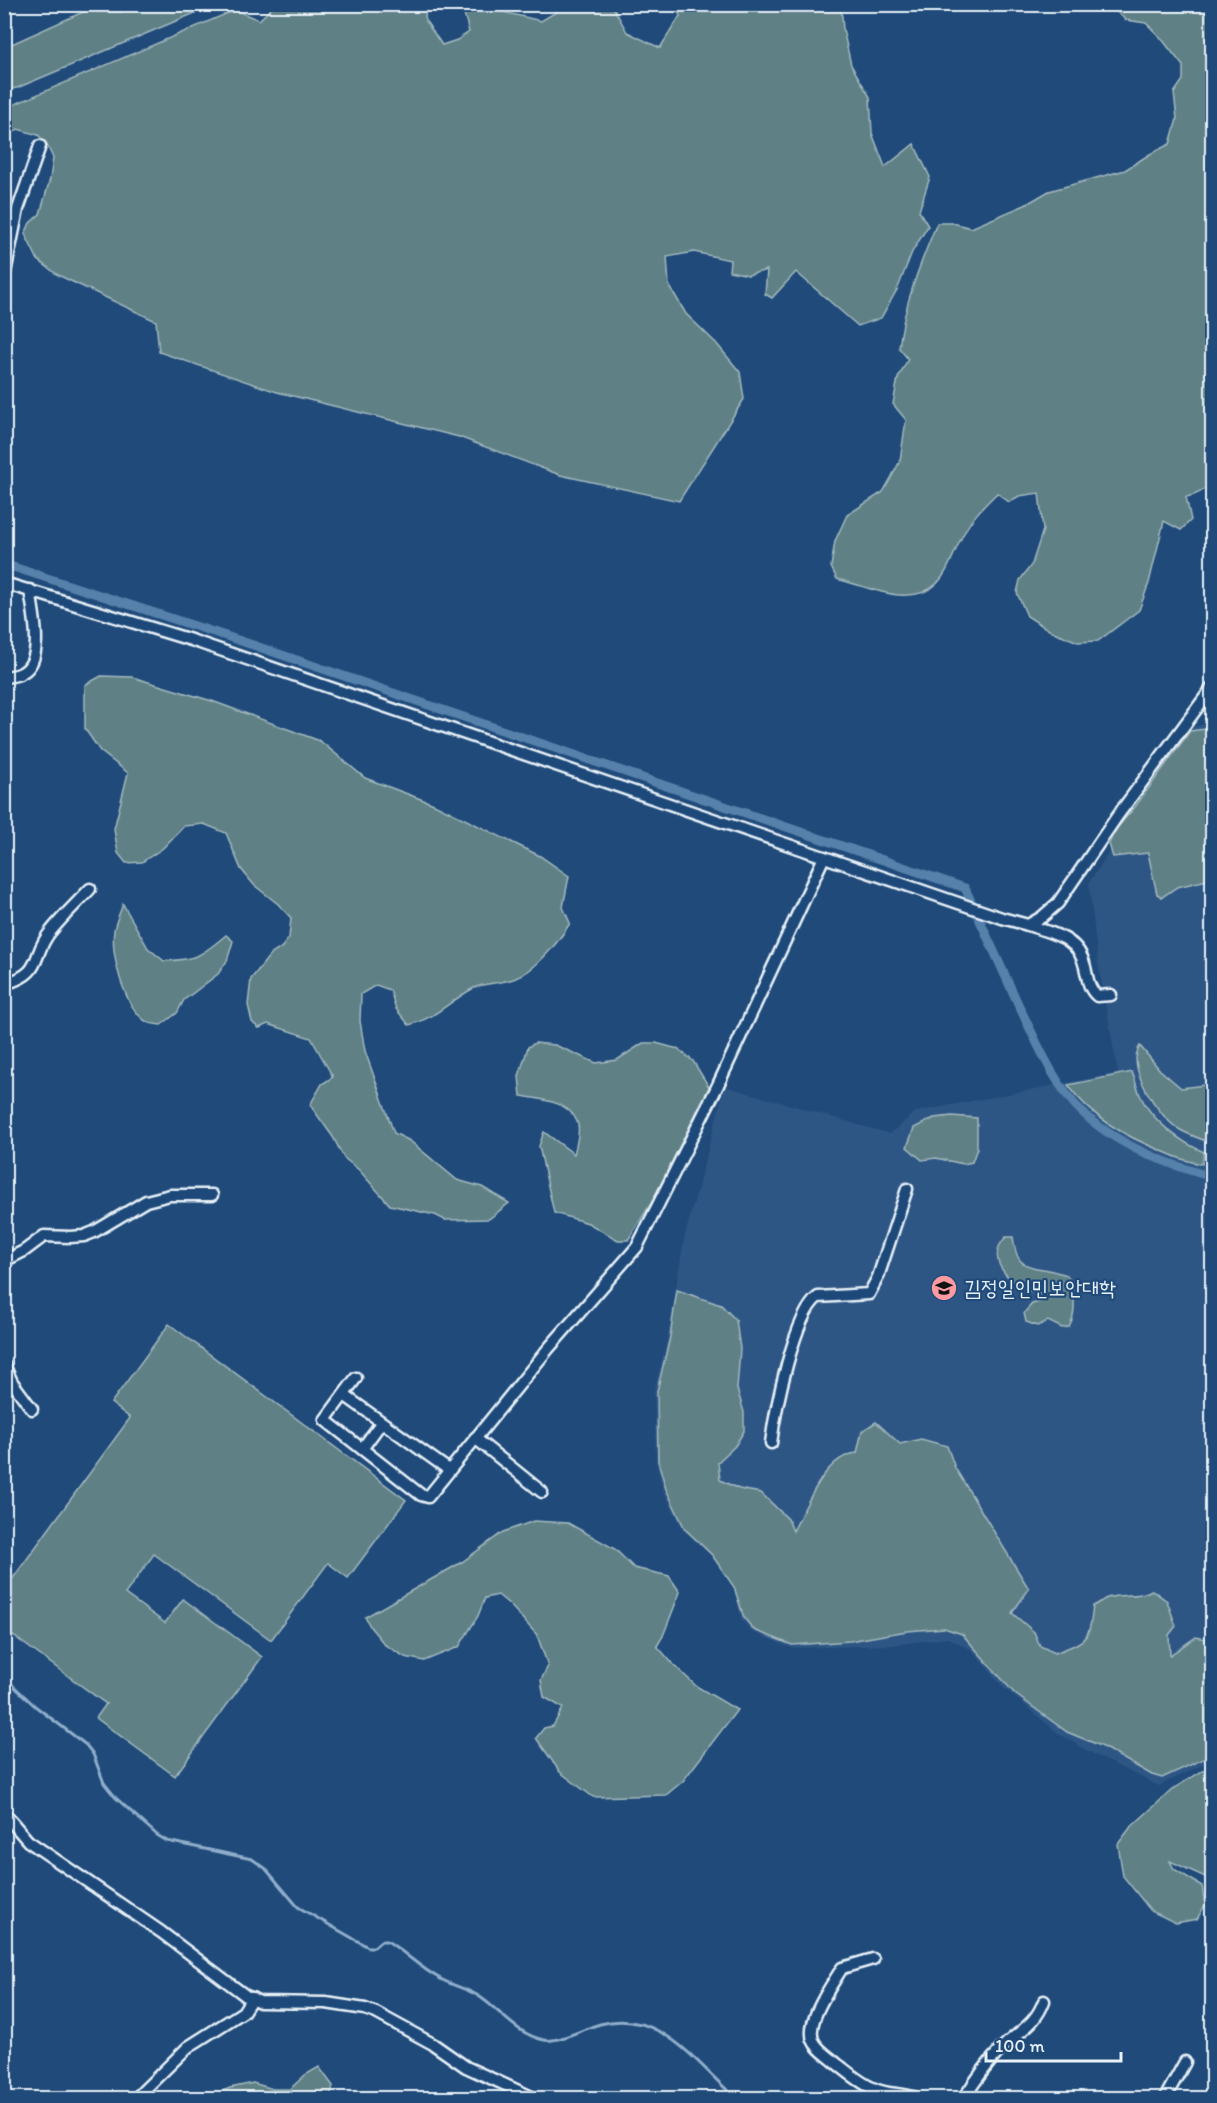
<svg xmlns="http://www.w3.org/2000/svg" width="1217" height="2103" viewBox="0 0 1217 2103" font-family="Itim,'Poor Story',sans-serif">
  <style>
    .built { fill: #2d5685 }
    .green { fill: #5f8186; stroke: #a4b9bf; stroke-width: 1.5 }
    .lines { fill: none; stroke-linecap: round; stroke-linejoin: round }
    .stream { stroke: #90aeca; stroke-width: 3 }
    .canal { stroke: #5581ab; stroke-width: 9 }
    .minor-casing { stroke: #e8f1f8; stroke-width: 15 }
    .minor { stroke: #1f4a7a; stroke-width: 10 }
    .labels { text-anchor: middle; stroke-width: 4.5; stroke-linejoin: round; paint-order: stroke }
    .poi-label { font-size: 21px; fill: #e8f1f8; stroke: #1f4a7a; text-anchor: start }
  </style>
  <rect width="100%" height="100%" fill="#1f4a7a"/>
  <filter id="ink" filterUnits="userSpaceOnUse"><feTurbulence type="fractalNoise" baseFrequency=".0167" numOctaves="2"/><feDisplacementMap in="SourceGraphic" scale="12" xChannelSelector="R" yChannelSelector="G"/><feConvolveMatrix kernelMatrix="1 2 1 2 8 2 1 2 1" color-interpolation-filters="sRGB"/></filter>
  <g filter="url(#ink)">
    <path class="built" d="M1212,723v1037l-53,26 -66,-32 -34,-20 -56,-47 -31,-37 -24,-12 -56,7 -101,3 -39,-16 -10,-12 -9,-33 -23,-32 -27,-25 -20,-40 -7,-28 -2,-71 14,-55 16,-97 41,-153 165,48 25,-22 203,-39 -20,-110 -9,-80 101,-156z"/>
    <g class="green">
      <path d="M129,5h85l-197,83 -12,2v-43l80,-36 36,1z"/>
      <path d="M275,5h151l-1,15 17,25 15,-5 12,-8 -5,-19 9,-8 68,16 27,-16h44l15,27 33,16 20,-32 -5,-11h166l2,24 8,36 19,32 2,36 13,34 29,-23 16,33 -11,34 9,15 -16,26 -14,36 -17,30 -23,8 -62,-54 -24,26 -7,-4 2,-24 -19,5 -19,-4 1,-11 -36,-8 -27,5 2,28 17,29 30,29 24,29 4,27 -65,102 -119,-26 -101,-38 -182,-45 -118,-40 -3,-31 -98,-46 -20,-15 -13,-26 5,-11 10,-9 10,-35 3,-21 -7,-15 -8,-8 -20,-6 -12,10 -2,-2 1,-26 3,-4 227,-97 24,10z"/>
      <path d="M1109,5h103v471c-2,13 -15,19 -26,21l5,23 -10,10 -17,-9 -15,62 -10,27 -41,31 -20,1 -29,-12 -22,-14 -10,-23 3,-13 12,-16 11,-34 -4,-37 -20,3 -10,6 -12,-9c-13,13 -26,25 -34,42 -17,32 -19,63 -64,60 -18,-1 -45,-12 -62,-16l-6,-12 4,-26 12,-26 36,-23 8,-14 9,-17 6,-41 -13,-16 5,-26 10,-19 -9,-11c5,-44 21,-84 38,-125h16l18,5 54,-23 24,-14 76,-21 25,-16 20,-10 7,-25 -3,-26 9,-13v-14l-22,-28 -15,-15 -20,-3z"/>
      <path d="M101,676l31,1 80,24 108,40 45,37 69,26 106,52 29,20 -6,31 7,16c-12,20 -37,51 -60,57 -13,4 -24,2 -36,8 -25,13 -37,30 -65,37l-13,-16 -6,-19 -14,-5 -15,9 -1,27 5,30 29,82 16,8 47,39 25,7 27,16 -20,16 -44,1 -10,-5 -45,-10 -31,-35 -15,-12 -11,-21 -23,-32 12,-21 11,-7 -22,-39 -43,-14 -9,4 -7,-6 -4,-17 3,-26 19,-24 11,-7 8,-10 2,-20 -13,-14 -24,-19 -13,-16 -15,-36 -22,-9 -20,2 -21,22 -21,14 -16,1 -8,-10 -4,-24 14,-56 -28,-22 -15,-22v-44z"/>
      <path d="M1212,728v151l-35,8 -15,10 -5,-3 -9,-41 -35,4 -4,-13 6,-14 20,-23 55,-76z"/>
      <path d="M123,904l25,44 16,13c33,-1 38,-6 62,-26l7,6 -6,20 -9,13 -34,26 -7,13 -16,12c-5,-1 -11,-1 -14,-3 -22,-13 -37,-67 -33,-91 1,-9 6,-18 9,-27z"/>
      <path d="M535,1043l20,2 41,18 21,-3 26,-17h13l22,6 15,12 16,26 -57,115 -24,38h-10l-30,-17 -34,-10 -15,-67 5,-14 30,22c2,-8 6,-22 4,-29 -6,-24 -38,-26 -57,-29l-2,-20 9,-29z"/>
      <path d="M1140,1046l20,24 21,18 31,-4v59c-12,-4 -24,-8 -35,-15 -18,-12 -52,-61 -37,-82z"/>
      <path d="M1132,1072c3,7 5,16 8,23 11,25 40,47 64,57l-2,12c-14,-2 -27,-7 -40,-13 -37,-15 -70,-33 -94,-66z"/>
      <path d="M952,1116l25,2v30l-5,14 -9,2 -27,-6 -14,2 -15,-13 7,-19 20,-10z"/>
      <path d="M1006,1237h7c3,23 6,29 30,32 8,1 16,4 24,6 8,15 10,37 2,52l-7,1 -14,-7 -11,5 -11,-4 -2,-9 8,-9 11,-3 -3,-7c-24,-5 -59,-32 -34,-57z"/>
      <path d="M677,1290l44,15 15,15 4,29 -3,40 7,23v19l-9,15 -17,16 2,18 19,9 22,4 27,26 5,12c14,-25 31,-75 64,-78l5,-22 14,-9 24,22 21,-5 26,7 8,22 74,121 -17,24 22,19 6,14 15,7c32,-13 34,-11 38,-47 5,-2 9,-6 14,-8 16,-5 31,0 45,-8l15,11 9,25 -7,9 1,20 26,-18 16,3v115l-50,23 -10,-3 -51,-29 -34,-14 -52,-38 -53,-60 -18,-6 -37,3 -57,10 -58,4 -38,-15 -10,-12 -10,-31 -22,-32 -27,-26 -19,-40 -8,-28 -1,-70 13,-54z"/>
      <path d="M169,1324l237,176 -58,78 -20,-15 -57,77 -117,-86 -29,40 40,29 18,-24 79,58 -87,119 -79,-58 10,-14 -102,-75 1,-40 125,-171 -19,-15z"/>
      <path d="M534,1521l34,2 47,26 19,19 35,8 11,16 -17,44 -6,10 16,18 23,22 41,24 -54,71 -17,14 -73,2 -33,-25 -24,-34 8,-10 9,-2 10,-18 -19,-11 -3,-17 7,-14 -11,-31 -27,-30 -12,-10 -13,3 -7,18 -19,31 -35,14 -19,-4 -20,-12 -14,-17 -6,-11 97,-55 41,-30z"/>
      <path d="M1212,1765v115l-42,-19 4,8 28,17 3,19 -8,14 -21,4 -25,-12 -28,-35 -5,-32 12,-16 44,-40z"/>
      <path d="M319,2067l14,19 -3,12h-125l25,-10 23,-5 20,6h17l15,-14z"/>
    </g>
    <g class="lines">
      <path class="stream" d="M4,1677l31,29 51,39 7,9 11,29 12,15 41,37 10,6 85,18 13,9 33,39 70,40h6l7,-6h6c18,11 33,27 52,37 13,8 28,10 41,19 22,15 36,37 64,43 14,3 41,-12 56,-16 61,-16 96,40 136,74"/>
      <path class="canal" d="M4,564l231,75 730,249c18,40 37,80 55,120 16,33 36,80 63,105 35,33 84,51 129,64"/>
      <g class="minor-casing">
        <g id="minor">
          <path d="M4,278l14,-69 22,-63"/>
          <path d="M4,583l187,57 811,278 26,7 14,-8 16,-14 60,-88 94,-127"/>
          <path d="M4,677c7,-1 14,-1 19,-5 22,-13 10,-60 7,-82"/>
          <path d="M1028,925c25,9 51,12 57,42 3,12 3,21 12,29l14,-1"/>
          <path d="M4,984c41,-11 26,-28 47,-53 12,-15 26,-28 39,-42"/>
          <path d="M4,1261l20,-10 20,-15 26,1 14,-1 10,-4 52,-31 24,-6h42"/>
          <path d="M4,1365l8,17 20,27"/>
          <path d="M356,1378l-31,42 96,75 7,2 120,-148 89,-102 81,-162 106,-228"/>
          <path d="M344,1395l105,75"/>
          <path d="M475,1438l67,54"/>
          <path d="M771,1443c4,-31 23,-129 47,-146l51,-3 9,-17 29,-88"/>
          <path d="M362,1449l19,-26"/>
          <path d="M4,1813l24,28 133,91 85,64 14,6 66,1 39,6 11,4 57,31 33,23 68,31"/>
          <path d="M873,1959l-31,9c-10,17 -36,52 -29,72 4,10 16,16 23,23 12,9 25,21 39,26 13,6 28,4 41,9"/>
          <path d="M136,2098l52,-51 55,-35 9,-14"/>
          <path d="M964,2098c11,-17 22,-33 37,-49 17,-18 34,-23 43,-48"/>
          <path d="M1165,2098l20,-36"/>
        </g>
      </g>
      <use href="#minor" class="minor"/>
    </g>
  </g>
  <defs>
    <g id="university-disc" transform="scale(1.35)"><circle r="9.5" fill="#ff9aa2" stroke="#1f4a7a"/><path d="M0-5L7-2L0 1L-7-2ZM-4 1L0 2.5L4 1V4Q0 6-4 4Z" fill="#111"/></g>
  </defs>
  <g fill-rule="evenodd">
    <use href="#university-disc" x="944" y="1288"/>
  </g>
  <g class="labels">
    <g class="poi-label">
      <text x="964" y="1295">김정일인민보안대학</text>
    </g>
  </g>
  <rect width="1217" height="2103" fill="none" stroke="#1f4a7a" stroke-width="24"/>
  <rect x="12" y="12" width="1193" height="2079" fill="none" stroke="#e8f1f8" stroke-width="2" filter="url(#ink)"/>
  <path d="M986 2052v9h135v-9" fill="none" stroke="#e8f1f8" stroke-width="3"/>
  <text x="995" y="2052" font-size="18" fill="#e8f1f8" stroke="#1f4a7a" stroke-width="4.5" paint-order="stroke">100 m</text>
</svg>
